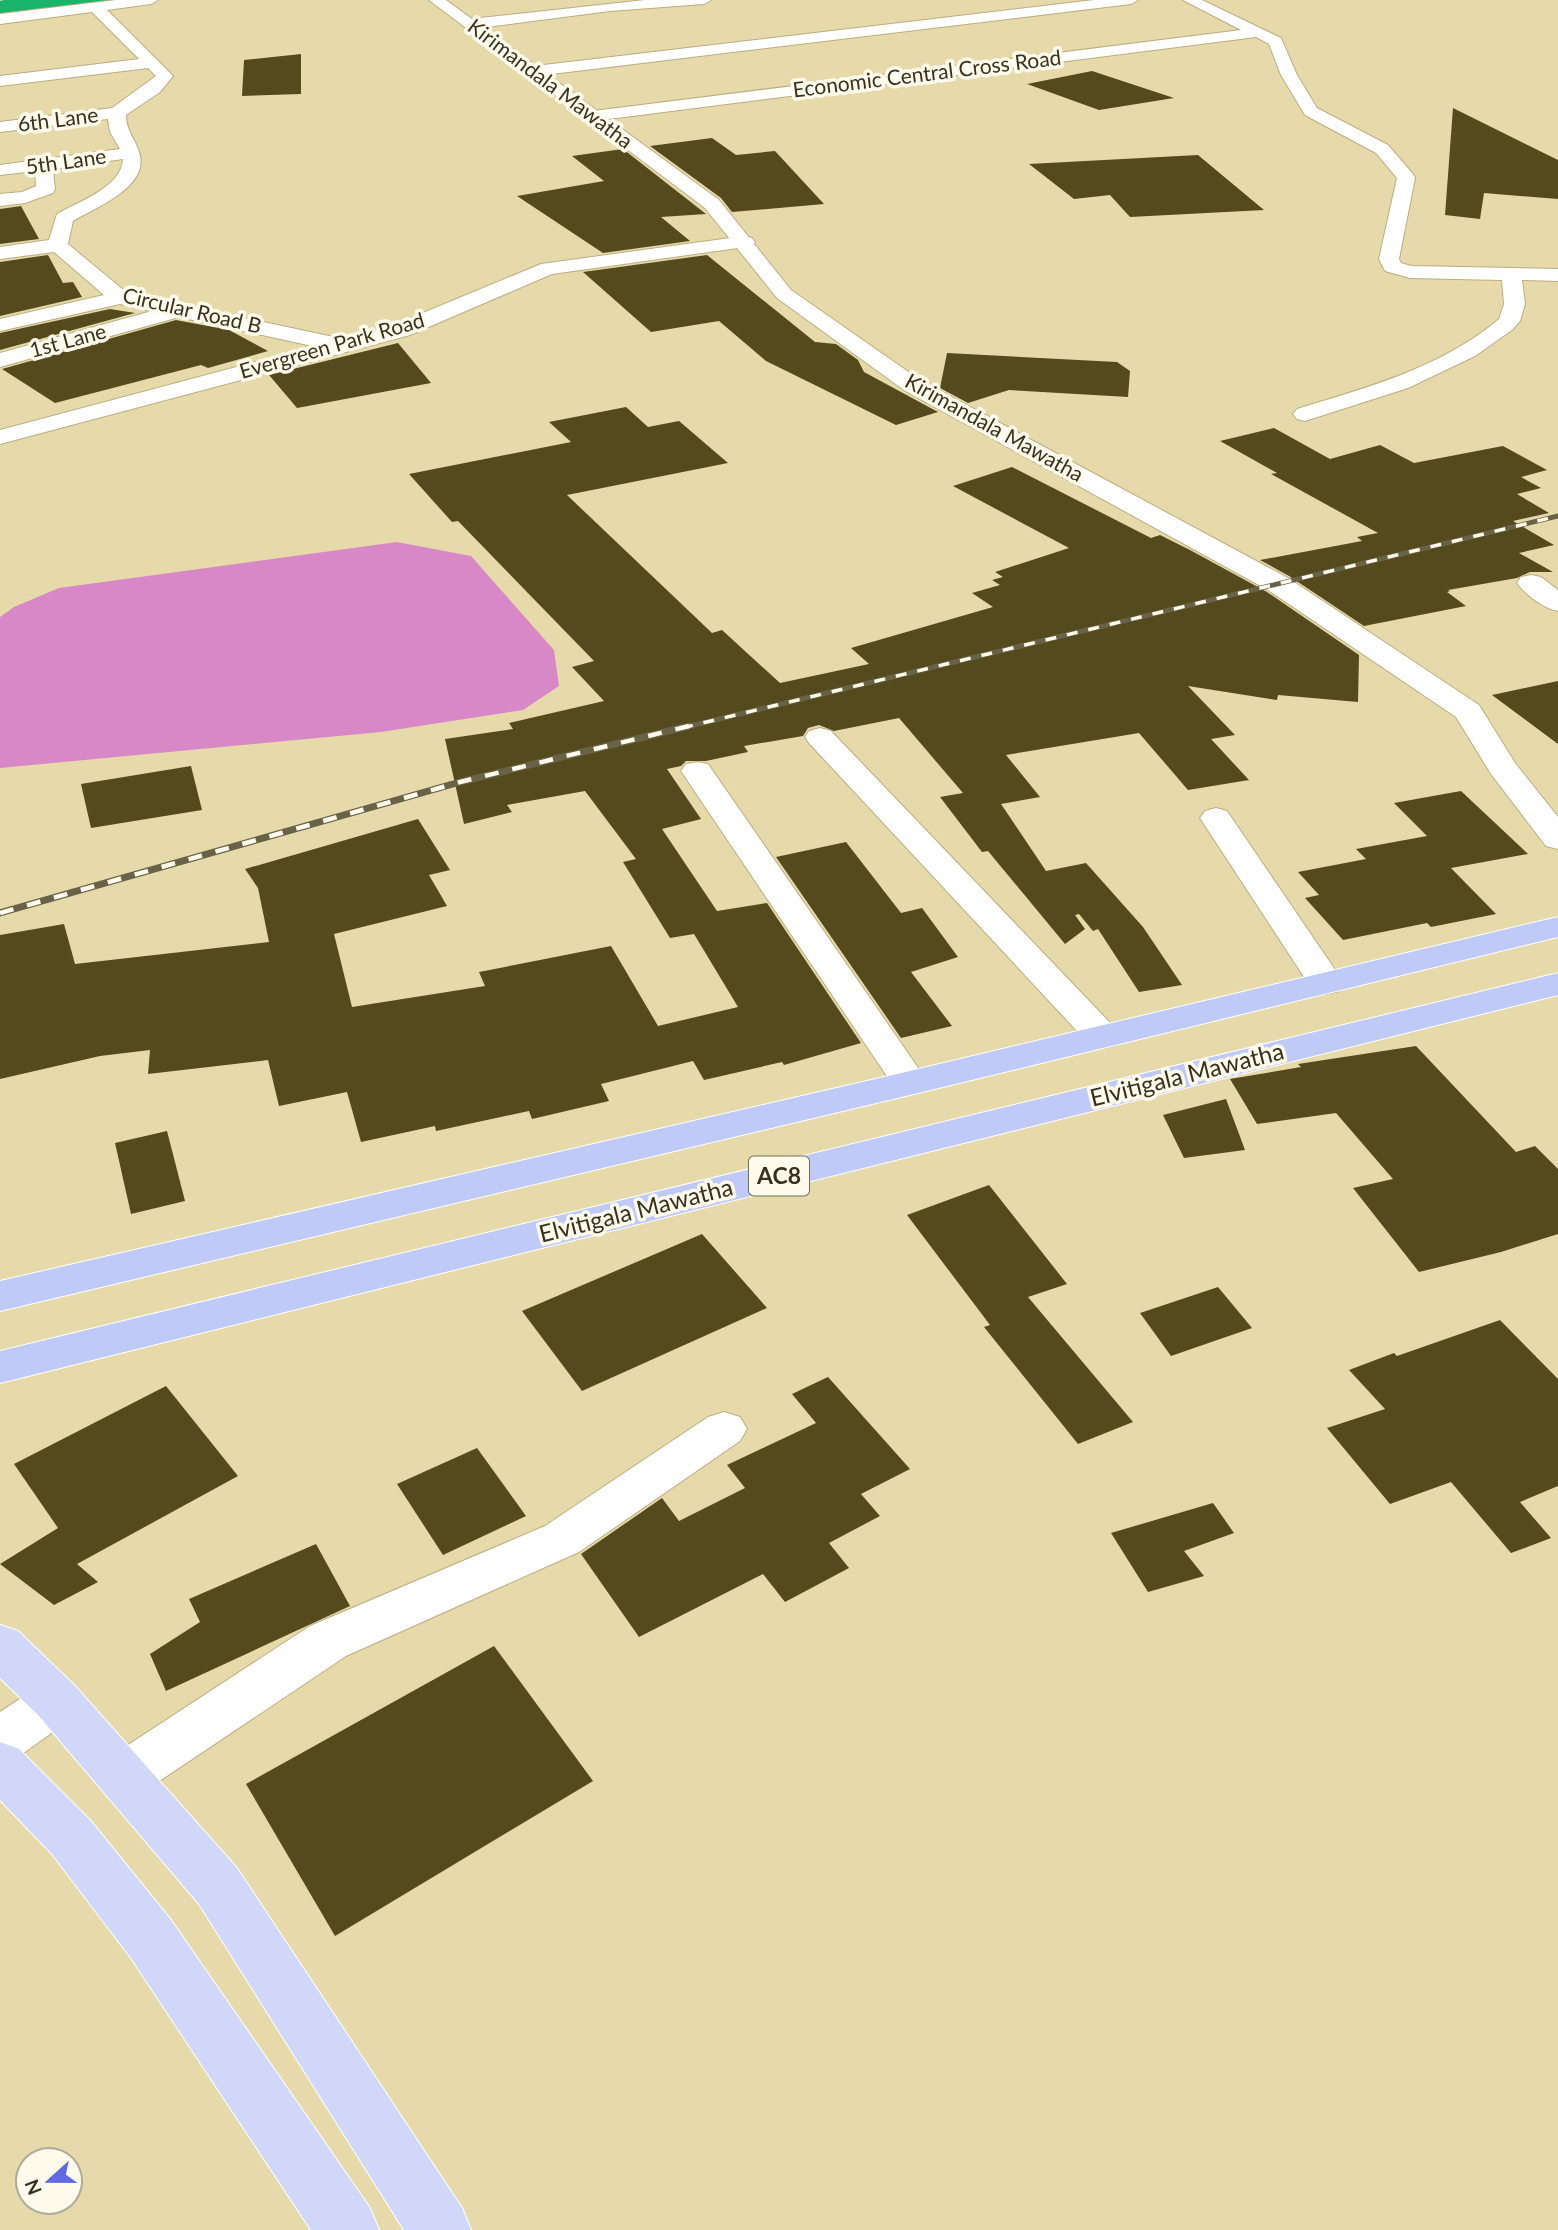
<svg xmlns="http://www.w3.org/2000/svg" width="1558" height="2230" viewBox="0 0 1558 2230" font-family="Lato,sans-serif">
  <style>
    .green { fill: #d988c7 }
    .water { fill: #19b56b }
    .building { fill: #554a1d }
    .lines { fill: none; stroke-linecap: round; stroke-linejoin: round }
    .minor-casing { stroke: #baae7f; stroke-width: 2 }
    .tertiary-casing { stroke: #baae7f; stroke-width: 2 }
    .secondary-casing { stroke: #baae7f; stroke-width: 2 }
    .primary-casing { stroke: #fff; stroke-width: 2 }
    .trunk-casing { stroke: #fff; stroke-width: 2 }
    .minor { fill: #fff; fill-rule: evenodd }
    .tertiary { fill: #fff; fill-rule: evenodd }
    .secondary { fill: #fff; fill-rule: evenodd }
    .primary { fill: #d0d7f8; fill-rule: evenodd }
    .trunk { fill: #c0caf6; fill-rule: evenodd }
    .rail-far1-casing { stroke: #696247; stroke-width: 5 }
    .rail-casing { stroke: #696247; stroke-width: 7 }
    .rail-far1 { stroke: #fefbec; stroke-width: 3.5; stroke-dasharray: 11; stroke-linecap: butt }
    .rail { stroke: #fefbec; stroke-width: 4.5; stroke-dasharray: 14; stroke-linecap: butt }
    .labels { text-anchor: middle; stroke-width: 7; stroke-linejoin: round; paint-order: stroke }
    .far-street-label { font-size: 21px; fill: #37321f; stroke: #fefbec }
    .shield { fill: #fefbec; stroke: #736e5c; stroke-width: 2 }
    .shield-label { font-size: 23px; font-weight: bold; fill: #37321f }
    .street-label { font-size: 24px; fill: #37321f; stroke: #fefbec }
  </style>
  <rect width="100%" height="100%" fill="#e6daaa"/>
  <path class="green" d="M397,542l74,14 83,94 5,36 -36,24 -142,22 -381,36v-151l14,-10 45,-19z"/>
  <path class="water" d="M4,0h127l-131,17v-16z"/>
  <g class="building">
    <path d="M301,54v40l-59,2 2,-36z"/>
    <path d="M1092,71l82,27 -75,12 -72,-26z"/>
    <path d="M1453,108l105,52v39l-74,-6 -4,26 -35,-4z"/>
    <path d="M712,138l24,17 39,-4 49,53 -92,8 -11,-14 -71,-52z"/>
    <path d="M623,149l83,65 -45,3 29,24 -87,12 -86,-57 87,-15 -32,-25z"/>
    <path d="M1198,155l66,55 -134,7 -20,-22 -36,4 -45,-35z"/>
    <path d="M21,206l18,33 -39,5v-35z"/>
    <path d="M48,255l15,28 10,-1 9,15 -82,19v-54z"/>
    <path d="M707,255l108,87 21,2 22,16 6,12 74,40 -42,13 -130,-64 -47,-40 -68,11 -68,-60z"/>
    <path d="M110,309l25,4 -135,37v-17z"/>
    <path d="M176,320l53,10 39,21 -60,17 -7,-3 -146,38 -53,-34z"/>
    <path d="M398,343l33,40 -134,25 -28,-33z"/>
    <path d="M947,353l170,9 13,9 -2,26 -119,-7 -41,13 -28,-15z"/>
    <path d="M626,407l22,20 31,-6 49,42 -161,32 145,138 10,-3 58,53 89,-19 -18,-16 142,-41 -21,-14 28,-8 -8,-5 11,-3 -8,-5 74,-24 -116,-62 59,-19 139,71 9,-3 30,15 77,42 92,63 -1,47 -80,-7 -1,5 -89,-14 47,49 -24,4 38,41 -61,10 -49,-57 -133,22 34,42 -39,7 45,67 40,-8 57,64 39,58 -43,7 -41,-63 -5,2 -14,-17 -4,1 10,14 -20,15 -77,-93 -6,1 -42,-55 23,-4 -64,-75 -65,13 -15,-6 -11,3 -5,8 -59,10 4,6 -42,9h-20l-5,5 -14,3 34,50 -39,10 55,82 50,-8 94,140 -77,22 -2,-3 -78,18 -11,-19 -92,23 8,17 -77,18 -3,-8 -93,20 -1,-5 -74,16 -14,-50 -68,14 -11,-46 -120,14 2,-24 -50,6 -100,23v-144l64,-11 11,40 194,-22 -11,-54 -13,-19 173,-50 32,51 -21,5 18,31 -113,28 18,73 133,-21 -6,-14 132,-26 47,80 80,-19 -44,-73 -24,4 -47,-76 13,-3 -51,-68 -78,14 5,7 -48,12 -19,-85 68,-10 -4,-6 95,-22 -32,-34 22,-6 -136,-140 -6,1 -43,-48 162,-32 -22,-20z"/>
    <path d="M1274,428l56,31 50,-14 34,18 89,-17 44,24 -26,7 20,11 -24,6 32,19 -36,8 41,24 -35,8 34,19h-23l-13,6 -69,12 2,1 -3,1 19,14 -102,20 -75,-50 -29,-16 102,-19 -5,-4 21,-4 -107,-59 6,-1 -57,-32z"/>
    <path d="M1558,681v63l-66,-49z"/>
    <path d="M191,766l11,44 -111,18 -10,-44z"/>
    <path d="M1461,791l67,63 -77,14 45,46 -65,13 -4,-4 -84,17 -38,-42 14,-3 -21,-23 68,-13 -10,-10 71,-13 -33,-33z"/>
    <path d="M846,842l55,71 21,-5 36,49 -47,15 41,54 -51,12 -125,-181z"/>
    <path d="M1416,1046l100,106 19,-6 23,23v65l-57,18 -82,20 -66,-84 40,-9 -57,-66 -79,11 -27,-45 71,-12 -3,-3z"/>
    <path d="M1226,1099l19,51 -61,8 -21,-43z"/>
    <path d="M167,1131l18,70 -54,13 -16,-71z"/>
    <path d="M989,1185l78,99 -39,13 105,125 -55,22 -94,-117 6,-2 -83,-110z"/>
    <path d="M702,1234l65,74 -185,83 -60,-80z"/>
    <path d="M1218,1287l34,41 -81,28 -31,-43z"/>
    <path d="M1500,1320l58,59v107l-38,16 31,36 -40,15 -60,-71 -61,22 -63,-76 58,-19 -36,-39 45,-17 3,3z"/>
    <path d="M828,1377l82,92 -49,25 19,22 -51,27 20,25 -64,34 -22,-28 -124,63 -58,-83 81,-56 17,23 66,-33 -18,-23 89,-42 -24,-29z"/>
    <path d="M166,1386l72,90 -161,88 21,18 -44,23 -54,-41 58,-36 -44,-64z"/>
    <path d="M477,1448l49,68 -83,39 -46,-71z"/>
    <path d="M1213,1503l21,30 -50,18 20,25 -56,16 -37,-59z"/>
    <path d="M316,1544l34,62 -184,85 -16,-37 50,-32 -11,-23z"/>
    <path d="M494,1646l99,135 -258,155 -89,-152z"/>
  </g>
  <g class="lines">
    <g class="minor-casing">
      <g id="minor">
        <path d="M116,0h42l-7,4 -44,6 66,66 -13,16 -34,23c0,17 11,25 14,41 7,32 -45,52 -67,65l-5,23 59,49 221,47 3,5 -3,5 -8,2 -161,-35 -179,50v-14l152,-42 -32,-7 -120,27v-12l104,-24 -50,-43 -54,7v-12l49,-7 8,-26c21,-12 65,-27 66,-55l-70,10 2,20 -2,4 -28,10 -25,3v-12l22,-2 14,-6 -1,-15 -35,4v-10l120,-16 -10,-17 -2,-13 -108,13v-10l112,-14 44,-32 -8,-8 -148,18v-10l139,-17 -47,-47 -92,12v-10z"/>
        <path d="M645,0h66l-7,4 -94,7 -139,18 -8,-5 8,-5z"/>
        <path d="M1094,0h44l-7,4 -596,72 -8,-5 8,-5z"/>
        <path d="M1183,0h19l79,38 16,37 20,33 71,37 25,29 2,4 -16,81 2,4 10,3 147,3v12l-36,-1 3,24 -5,17 -8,9 -37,26 -67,32 -103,33 -8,-2 -4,-5 4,-5c69,-21 146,-42 202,-90l5,-15 -2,-24 -92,-2 -25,-7 -6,-12 18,-81 -21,-25 -71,-38 -24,-40 -12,-31 -13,-7 -663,84 -9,-5 9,-5 648,-81z"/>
        <path d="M1531,575l10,2 17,13v21c-15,-3 -32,-16 -41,-28l4,-6z"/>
        <path d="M820,728l11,3 285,298 5,8 -5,8 -13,3 -13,-3 -281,-302 -4,-6 4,-6z"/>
        <path d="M697,762l11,2 215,311 6,8 -6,8 -13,4 -13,-4 -216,-320 5,-7z"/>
        <path d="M1216,808l11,3 117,172 -5,8 -13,3 -13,-3 -5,-8 -108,-165 5,-7z"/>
        <path d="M724,1412l16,5 7,12 -7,12 -161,111 -233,104 -203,136 -19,7 -19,-7 -7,-16 7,-16 205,-134 235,-100 163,-109z"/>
        <path d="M57,1679l18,7 8,15 -8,15 -57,41 -18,6v-51l39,-26z"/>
      </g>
    </g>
    <g class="tertiary-casing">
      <path id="tertiary" d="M745,236l7,2 3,4 -3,4 -200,28 -142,61 -410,109v-14l394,-105 147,-61z"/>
    </g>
    <g class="secondary-casing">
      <path id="secondary" d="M429,0h17l273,200 72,90 129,90 368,198 191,127 36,58 43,54v32l-12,-3 -55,-72 -35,-57 -188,-127 -364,-200 -127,-92 -72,-90z"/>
    </g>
    <g class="primary-casing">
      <g id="primary">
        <path d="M0,1625l18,6 57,55 162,182 225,340 9,22h-67l-205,-326 -160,-188 -39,-38z"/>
        <path d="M0,1742l19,7 71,71 81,100 199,288 9,22h-68l-180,-272 -79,-104 -52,-54z"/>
      </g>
    </g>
    <g class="trunk-casing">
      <g id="trunk">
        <path d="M1558,917v20l-648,158 -910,216v-30l910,-210z"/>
        <path d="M1558,973v22l-1558,388v-32z"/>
      </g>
    </g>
    <use href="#minor" class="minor"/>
    <use href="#tertiary" class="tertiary"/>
    <use href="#secondary" class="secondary"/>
    <use href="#primary" class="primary"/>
    <use href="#trunk" class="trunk"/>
    <g class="rail-far1-casing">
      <path id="rail-far1" d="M682,728l876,-212"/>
    </g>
    <g class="rail-casing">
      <path id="rail" d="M0,913l460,-131 229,-56"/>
    </g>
    <use href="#rail-far1" class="rail-far1"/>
    <use href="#rail" class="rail"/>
  </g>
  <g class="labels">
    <g class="far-street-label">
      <text transform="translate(927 74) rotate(-7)" y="7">Economic Central Cross Road</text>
      <text transform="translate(550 84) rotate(37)" y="7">Kirimandala Mawatha</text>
      <text transform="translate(58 120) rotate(-7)" y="7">6th Lane</text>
      <text transform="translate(66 162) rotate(-8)" y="7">5th Lane</text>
      <text transform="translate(192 311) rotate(13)" y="7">Circular Road B</text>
      <text transform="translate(68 341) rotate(-15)" y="7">1st Lane</text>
      <text transform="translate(332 346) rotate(-16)" y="7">Evergreen Park Road</text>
      <text transform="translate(994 428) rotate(29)" y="7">Kirimandala Mawatha</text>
    </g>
    <rect class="shield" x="749" y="1156.5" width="60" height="39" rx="5"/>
    <g class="shield-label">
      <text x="779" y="1184">AC8</text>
    </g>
    <g class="street-label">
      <text transform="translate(1187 1075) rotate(-14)" y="8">Elvitigala Mawatha</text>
      <text transform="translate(636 1211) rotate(-14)" y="8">Elvitigala Mawatha</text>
    </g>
  </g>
  <g transform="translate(49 2181) rotate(249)"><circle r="33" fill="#fefbec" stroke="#aeab9a" stroke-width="2"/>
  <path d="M0-5L12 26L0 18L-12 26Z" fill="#606be3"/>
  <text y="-10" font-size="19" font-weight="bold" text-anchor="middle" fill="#37321f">N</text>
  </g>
</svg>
